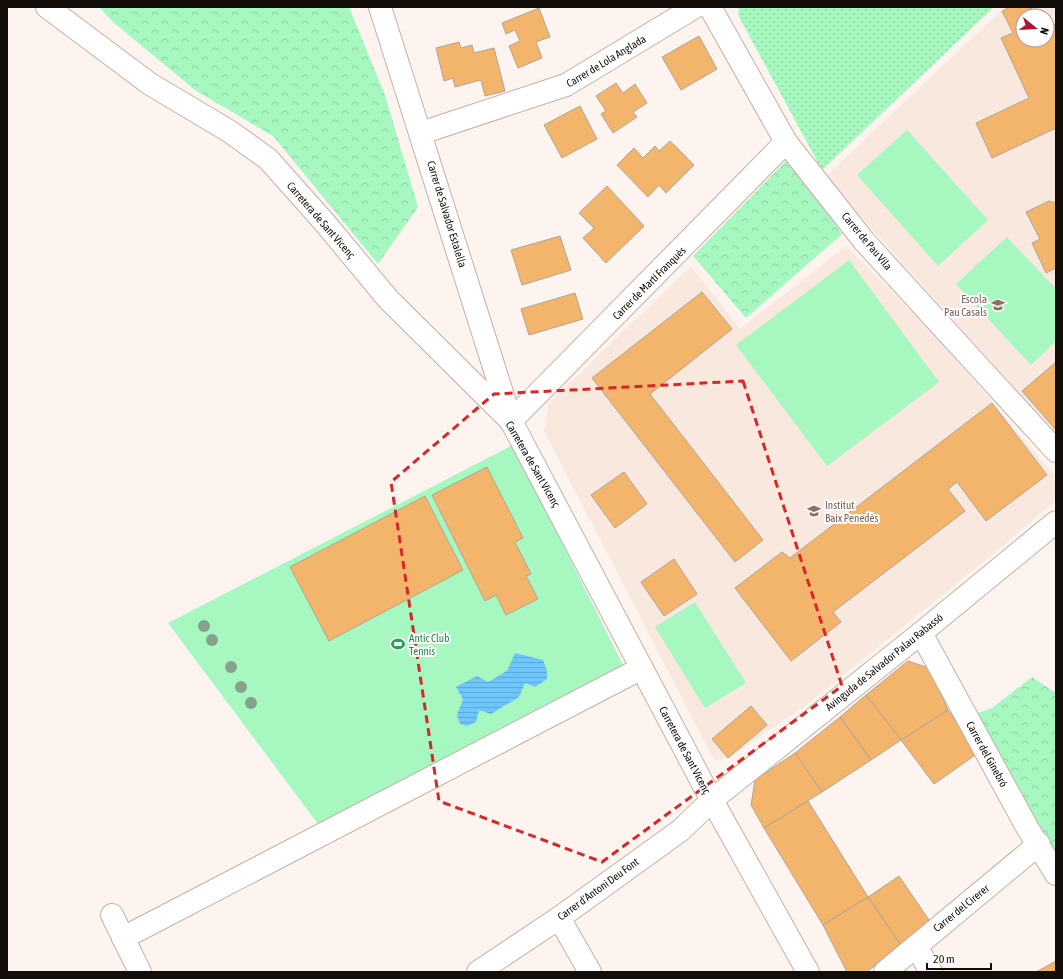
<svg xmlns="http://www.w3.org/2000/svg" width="1063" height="979" viewBox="0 0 1063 979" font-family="'Asap Condensed',sans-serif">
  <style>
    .built { fill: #f8e8de; fill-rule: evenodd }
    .grass { fill: url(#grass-dots) }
    .forest { fill: url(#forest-crowns) }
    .pitch { fill: #a6f7c0 }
    .water { fill: url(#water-rules) }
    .building { fill: #f2b56b; stroke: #b2a494 }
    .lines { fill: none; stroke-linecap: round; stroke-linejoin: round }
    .street-casing { stroke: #c4b0a5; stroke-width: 24 }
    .secondary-casing { stroke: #c4b0a5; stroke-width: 24 }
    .street { stroke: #fff; stroke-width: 22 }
    .secondary { stroke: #fff; stroke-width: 22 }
    .tree { fill: #84a28c }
    .marked { fill: none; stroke: #d62828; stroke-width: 3; stroke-dasharray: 8 5; stroke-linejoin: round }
    .labels { text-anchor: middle; stroke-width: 4; stroke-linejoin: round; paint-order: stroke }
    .street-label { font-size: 11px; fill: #130d09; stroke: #fff }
    .education-label { font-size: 11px; fill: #785e54; stroke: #fff; text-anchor: end }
    .leisure-label { font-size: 11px; fill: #27864d; stroke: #fff; text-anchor: start }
  </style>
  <defs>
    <pattern id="grass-dots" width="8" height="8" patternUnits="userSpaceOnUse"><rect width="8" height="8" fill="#a6f7c0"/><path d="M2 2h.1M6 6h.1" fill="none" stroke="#8ed3a4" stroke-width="1.8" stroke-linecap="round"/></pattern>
    <pattern id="forest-crowns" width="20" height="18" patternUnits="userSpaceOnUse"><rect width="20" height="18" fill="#a6f7c0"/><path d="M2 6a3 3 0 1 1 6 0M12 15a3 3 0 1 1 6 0" fill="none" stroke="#8ed3a4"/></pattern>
    <pattern id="water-rules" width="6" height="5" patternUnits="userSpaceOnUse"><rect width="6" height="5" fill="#6ec6fc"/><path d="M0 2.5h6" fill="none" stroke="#5ea9d7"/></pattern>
  </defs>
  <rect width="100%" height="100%" fill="#fdf4f0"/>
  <g class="built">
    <path d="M1005,7h48l3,3v423l-231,-256zM1023,16h24v24h-24z"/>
    <path d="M846,246l86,86 124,145v23l-58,50 -193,156 -77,52 -14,2 -170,-329 5,-28 142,-137 49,63z"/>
  </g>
  <path class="grass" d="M739,7h255l-172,163 -84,-155z"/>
  <g class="forest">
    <path d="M99,7h250l36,88 33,112 -40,57 -105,-128 -78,-46 -82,-68z"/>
    <path d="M789,158l53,76 -96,84 -53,-62z"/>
    <path d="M1032,677l24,16v167l-89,-143 25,-9z"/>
  </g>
  <g class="pitch">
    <path d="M907,130l81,90 -50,46 -81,-91z"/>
    <path d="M1007,237l49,52v52l-25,24 -75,-81z"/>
    <path d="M849,260l90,122 -112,84 -91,-121z"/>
    <path d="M513,445l110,220 -305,159 -150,-201z"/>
    <path d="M695,602l51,81 -41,25 -50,-81z"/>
  </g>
  <path class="water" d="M515,653l28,7 4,11v8l-12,8 -10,-4 -6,14 -28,17 -12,-4 -3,12 -9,4 -7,-2 -3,-9 6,-16 -7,-12 21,-11 11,6 19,-11z"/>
  <g class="building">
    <path d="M1010,7h19l14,9h-20v24h24v-21l9,7v102l-64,30 -16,-35 53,-25 -28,-60 12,-5 -11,-22z"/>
    <path d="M539,8l11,29 -14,5 6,16 -24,10 -9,-22 11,-5 -5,-11 -9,4 -4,-11z"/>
    <path d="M699,36l18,33 -36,21 -19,-33z"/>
    <path d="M459,42l2,6 11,-3 2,8 20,-5 11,43 -20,5 -4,-16 -26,7 -2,-9 -9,3 -8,-33z"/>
    <path d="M616,83l7,10 12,-9 12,19 -14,9 4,5 -24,16 -12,-19 5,-3 -10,-15z"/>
    <path d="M580,106l17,33 -35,19 -18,-33z"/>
    <path d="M670,141l24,24 -28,28 -7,-8 -11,12 -31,-32 17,-17 9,10 12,-12 4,5z"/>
    <path d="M607,186l37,40 -38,37 -23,-25 11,-10 -15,-15z"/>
    <path d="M1049,201l7,2v65l-10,5 -14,-30 8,-4 -14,-27z"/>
    <path d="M560,236l11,34 -49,15 -11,-35z"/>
    <path d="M702,292l30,37 -82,65 113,146 -28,22 -143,-184z"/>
    <path d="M575,293l8,26 -54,16 -8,-26z"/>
    <path d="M1056,362v68l-34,-39z"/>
    <path d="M992,403l55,72 -61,46 -29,-39 -9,7 17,22 -132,101 8,10 -50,39 -56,-73 47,-36 8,6z"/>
    <path d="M487,467l36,71 -8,4 16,32 -5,2 12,23 -32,16 -10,-20 -11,6 -53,-106z"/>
    <path d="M624,472l23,32 -32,24 -24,-33z"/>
    <path d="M425,496l38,74 -134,71 -39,-74z"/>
    <path d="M674,559l23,35 -33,22 -23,-34z"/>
    <path d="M908,661l21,7 19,42 -47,30 -35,-45z"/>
    <path d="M866,695l35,45 -30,20 -31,-43z"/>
    <path d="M751,706l16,19 -39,33 -16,-19z"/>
    <path d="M948,710l30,43 -44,31 -33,-44z"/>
    <path d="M840,717l31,43 -49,32 -27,-39z"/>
    <path d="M795,753l27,39 -58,36 -13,-23 4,-25z"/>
    <path d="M808,801l60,96 -45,28 -59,-97z"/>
    <path d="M899,876l32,47 -31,21 -32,-47z"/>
    <path d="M868,897l32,47 -33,28h-20l-24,-47z"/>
    <path d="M1056,961v11h-20z"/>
  </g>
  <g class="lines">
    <g class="street-casing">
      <g id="street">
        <path d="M380,7l131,414 275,-279"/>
        <path d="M710,7l76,135 78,99 192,210"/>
        <path d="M421,133l145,-48 129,-78"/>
        <path d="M921,633l107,196 28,45"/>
        <path d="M112,915l28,57"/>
        <path d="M559,918l31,54"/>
        <path d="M123,938l519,-270"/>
        <path d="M916,946l15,26"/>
        <path d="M478,972l81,-54 122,-88 31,-30 209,-167 135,-111"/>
        <path d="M885,972l154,-128"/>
      </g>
    </g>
    <g class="secondary-casing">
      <path id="secondary" d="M47,7l103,77 79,47 39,28 57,64 63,76 123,122 192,363 105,188"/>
    </g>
    <use href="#street" class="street"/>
    <use href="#secondary" class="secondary"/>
  </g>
  <g class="tree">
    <circle cx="204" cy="626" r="6"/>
    <circle cx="212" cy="640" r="6"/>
    <circle cx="231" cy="667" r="6"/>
    <circle cx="241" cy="687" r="6"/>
    <circle cx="251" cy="703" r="6"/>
  </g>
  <path class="marked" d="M743,381l99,305 -240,176 -163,-61 -48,-319 103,-88z"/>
  <defs>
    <g id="school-bare" transform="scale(1.08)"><path d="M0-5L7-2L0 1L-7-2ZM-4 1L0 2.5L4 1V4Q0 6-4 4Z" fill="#8d6e63" stroke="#fff" stroke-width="2.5" paint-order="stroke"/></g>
    <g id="stadium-bare" transform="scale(1.08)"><path d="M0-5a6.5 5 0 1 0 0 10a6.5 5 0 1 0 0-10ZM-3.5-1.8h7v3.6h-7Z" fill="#2e9e5b" stroke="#fff" stroke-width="2.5" paint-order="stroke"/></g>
  </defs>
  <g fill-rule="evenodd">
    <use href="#school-bare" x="998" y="305"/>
    <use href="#school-bare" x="814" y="511"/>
    <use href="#stadium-bare" x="398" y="644"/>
  </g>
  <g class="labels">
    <g class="street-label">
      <text transform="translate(606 61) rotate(-31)" y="4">Carrer de Lola Anglada</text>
      <text transform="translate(447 214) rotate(73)" y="4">Carrer de Salvador Estalella</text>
      <text transform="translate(321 220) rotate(49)" y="4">Carretera de Sant Vicenç</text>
      <text transform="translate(867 241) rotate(50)" y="4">Carrer de Pau Vila</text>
      <text transform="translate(649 283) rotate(-45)" y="4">Carrer de Martí Franquès</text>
      <text transform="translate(533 464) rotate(60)" y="4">Carretera de Sant Vicenç</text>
      <text transform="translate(884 662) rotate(-39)" y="4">Avinguda de Salvador Palau Rabassó</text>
      <text transform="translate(685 750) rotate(62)" y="4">Carretera de Sant Vicenç</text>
      <text transform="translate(987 754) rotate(61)" y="4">Carrer del Ginebró</text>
      <text transform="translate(598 889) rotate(-36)" y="4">Carrer d'Antoni Deu Font</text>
      <text transform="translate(961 908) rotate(-39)" y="4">Carrer del Cirerer</text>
    </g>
    <g class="education-label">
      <text x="987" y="303">Escola<tspan x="987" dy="13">Pau Casals</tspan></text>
      <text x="825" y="509" text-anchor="start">Institut<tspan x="825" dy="13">Baix Penedès</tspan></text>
    </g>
    <g class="leisure-label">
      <text x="409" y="642">Antic Club<tspan x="409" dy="13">Tennis</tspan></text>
    </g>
  </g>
  <rect width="1063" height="979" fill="none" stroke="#130d09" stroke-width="16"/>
  <g transform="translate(1035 28) rotate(108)"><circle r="19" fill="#ffffff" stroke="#a19e9d"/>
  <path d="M0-3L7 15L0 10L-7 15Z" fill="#ab1637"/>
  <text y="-6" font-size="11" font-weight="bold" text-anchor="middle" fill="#130d09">N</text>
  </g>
  <path d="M927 963v6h64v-6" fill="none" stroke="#130d09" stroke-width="2"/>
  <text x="933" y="963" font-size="12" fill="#130d09" stroke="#ffffff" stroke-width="3" paint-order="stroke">20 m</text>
</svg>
